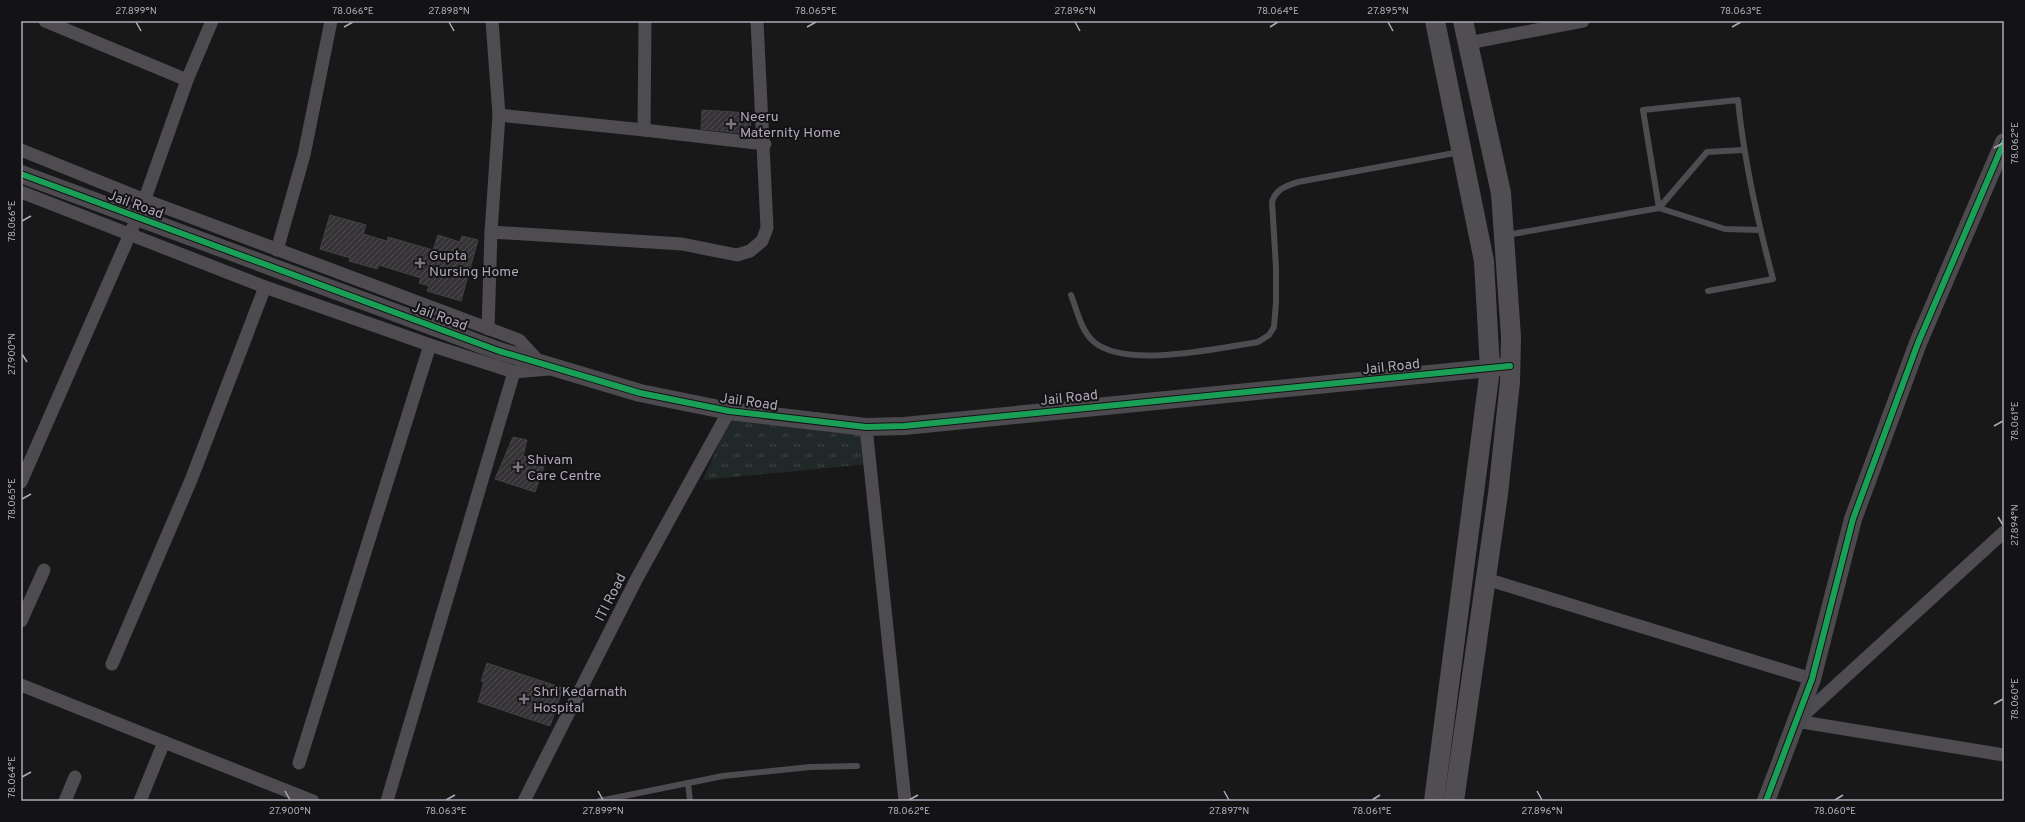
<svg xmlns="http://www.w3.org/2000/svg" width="2025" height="822" viewBox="0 0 2025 822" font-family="Overpass,sans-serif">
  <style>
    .park { fill: url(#park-tufts) }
    .building { fill: url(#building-hatch); stroke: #424044 }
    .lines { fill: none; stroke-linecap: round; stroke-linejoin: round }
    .lane { stroke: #4e4b51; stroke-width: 6 }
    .street { stroke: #4e4b51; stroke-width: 13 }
    .secondary { stroke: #4d4a4f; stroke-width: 18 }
    .primary { stroke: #504e52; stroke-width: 20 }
    .secondary-bridge { stroke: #4d4a4f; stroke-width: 18 }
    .cycleway-casing { stroke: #131214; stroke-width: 8 }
    .cycleway { stroke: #1a9f57; stroke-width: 6 }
    .ticks { fill: none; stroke: #b0a8b9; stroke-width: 1.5 }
    .poi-dot { fill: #7b7681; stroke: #131214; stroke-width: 1.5 }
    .labels { text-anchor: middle; stroke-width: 4; stroke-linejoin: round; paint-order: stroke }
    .poi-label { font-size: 14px; fill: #b0a8b9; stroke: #131214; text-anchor: start }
    .street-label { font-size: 14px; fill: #b0a8b9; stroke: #131214 }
    .neatline { fill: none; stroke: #b0a8b9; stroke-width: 1.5 }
    .ticks-label { font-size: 10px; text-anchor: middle; fill: #b0a8b9 }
  </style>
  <defs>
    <pattern id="park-tufts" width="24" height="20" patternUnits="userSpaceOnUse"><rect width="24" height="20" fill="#212928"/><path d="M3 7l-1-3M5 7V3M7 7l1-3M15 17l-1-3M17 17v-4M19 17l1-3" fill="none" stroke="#3f4545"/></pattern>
    <pattern id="building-hatch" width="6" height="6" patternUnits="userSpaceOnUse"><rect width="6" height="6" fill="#353336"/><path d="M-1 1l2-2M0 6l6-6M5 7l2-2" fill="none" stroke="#504e51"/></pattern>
  </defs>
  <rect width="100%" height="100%" fill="#181818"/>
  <path class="park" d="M729,420l135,15 5,29 -166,16z"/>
  <g class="building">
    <path d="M702,110l49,3 -1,21 -49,-5z"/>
    <path d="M330,215l36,10 -3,9 24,7 1,-4 45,13 5,-15 22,7 2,-6 16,4 -17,61 -34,-10 2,-5 -10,-3 2,-5 -42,-13 -2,4 -28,-8 1,-3 -30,-9z"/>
    <path d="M513,437l14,3 -4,16 23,5 -11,31 -40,-13z"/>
    <path d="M487,663l76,25 -13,38 -72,-24 6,-20 -3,-1z"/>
  </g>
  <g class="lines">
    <g class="lane">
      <path d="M1507,235l152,-27 48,-56 36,-2"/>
      <path d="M1708,291l65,-12c-16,-60 -29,-117 -35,-179l-95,10 16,98 66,21 35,1"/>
      <path d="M1071,295c6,15 10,36 23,47 32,27 125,6 164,0l11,-7 5,-8 2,-25v-35l-4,-65c4,-13 14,-16 26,-20l162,-30"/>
      <path d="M688,783l2,18"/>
      <path d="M599,801l124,-25 87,-9 47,-1"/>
    </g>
    <g class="street">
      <path d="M45,21l142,59"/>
      <path d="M1468,43l115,-22"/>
      <path d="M499,115l145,15 121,14"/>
      <path d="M644,130l1,-109"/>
      <path d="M21,150l124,50 374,140 21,23"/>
      <path d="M21,192l244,95 165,58 84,27 35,-3"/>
      <path d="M142,207l45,-127 25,-59"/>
      <path d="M491,232l191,12 55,11 13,-4 12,-10 5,-13 -10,-207"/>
      <path d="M277,250l27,-95 27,-134"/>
      <path d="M488,329l3,-97 8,-117 -7,-94"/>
      <path d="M866,427l39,374"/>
      <path d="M21,482l112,-255"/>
      <path d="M1486,579l326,100"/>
      <path d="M21,621l23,-51"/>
      <path d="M112,664l79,-184 74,-193"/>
      <path d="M21,685l143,57 -24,59"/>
      <path d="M1796,721l208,34"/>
      <path d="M1797,721l207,-189"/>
      <path d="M164,742l149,59"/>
      <path d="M299,763l131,-418"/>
      <path d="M65,801l10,-24"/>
      <path d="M387,801l127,-429"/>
      <path d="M524,801l112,-221 93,-169"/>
    </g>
    <g class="secondary">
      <path d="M499,351l141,42 89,18 137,16 38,-1 606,-60"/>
      <path d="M1766,801l46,-122 41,-160 65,-176 86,-201"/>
    </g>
    <g class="primary">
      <path d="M1434,801l56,-432 -6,-108 -49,-240"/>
      <path d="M1454,801l44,-307 12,-112 1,-45 -10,-144 -38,-172"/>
    </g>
    <path class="secondary-bridge" d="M21,174l478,177"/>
    <g class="cycleway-casing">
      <g id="cycleway">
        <path d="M21,174l478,177 141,42 89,18 137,16 38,-1 606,-60"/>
        <path d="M1766,801l46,-122 41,-160 65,-176 86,-201"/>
      </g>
    </g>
    <use href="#cycleway" class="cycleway"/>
  </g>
  <path class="ticks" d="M136,22l5,9M449,22l5,9M1075,22l5,9M1388,22l5,9M344,27l9,-5M807,27l9,-5M1270,27l8,-5M1732,27l9,-5M1994,148l9,-5M22,221l9,-5M22,354l5,8M1994,426l9,-5M22,499l9,-5M1998,517l5,8M1994,704l9,-5M22,777l9,-5M285,791l5,9M598,791l5,9M1224,791l5,9M1537,791l5,9M446,800l9,-5M909,800l9,-5M1372,800l8,-5M1835,800l8,-5"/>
  <g class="poi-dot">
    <path d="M729 118h4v4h4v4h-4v4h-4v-4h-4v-4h4z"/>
    <path d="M418 257h4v4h4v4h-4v4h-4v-4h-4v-4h4z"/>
    <path d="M516 461h4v4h4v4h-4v4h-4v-4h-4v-4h4z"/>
    <path d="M522 693h4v4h4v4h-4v4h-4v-4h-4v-4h4z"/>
  </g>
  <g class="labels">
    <g class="poi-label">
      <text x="740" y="121">Neeru<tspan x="740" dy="16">Maternity Home</tspan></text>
      <text x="429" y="260">Gupta<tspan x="429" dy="16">Nursing Home</tspan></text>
      <text x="527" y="464">Shivam<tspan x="527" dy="16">Care Centre</tspan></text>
      <text x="533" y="696">Shri Kedarnath<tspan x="533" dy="16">Hospital</tspan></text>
    </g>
    <g class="street-label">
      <text transform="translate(136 204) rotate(20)" y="5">Jail Road</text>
      <text transform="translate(440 316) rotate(20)" y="5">Jail Road</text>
      <text transform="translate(1391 366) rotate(-6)" y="5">Jail Road</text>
      <text transform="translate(1069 397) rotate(-6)" y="5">Jail Road</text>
      <text transform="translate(749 401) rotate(8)" y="5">Jail Road</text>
      <text transform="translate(610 597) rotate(-63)" y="5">ITI Road</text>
    </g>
  </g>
  <rect width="2025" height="822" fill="none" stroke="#131214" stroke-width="44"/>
  <rect x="22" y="22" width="1981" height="778" class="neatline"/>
  <g class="ticks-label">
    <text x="136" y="14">27.899°N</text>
    <text x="353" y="14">78.066°E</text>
    <text x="449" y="14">27.898°N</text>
    <text x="816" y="14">78.065°E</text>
    <text x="1075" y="14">27.896°N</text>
    <text x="1278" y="14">78.064°E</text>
    <text x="1388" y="14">27.895°N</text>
    <text x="1741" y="14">78.063°E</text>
    <text transform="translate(2014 143) rotate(-90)" y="4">78.062°E</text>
    <text transform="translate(11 221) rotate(-90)" y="4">78.066°E</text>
    <text transform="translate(11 354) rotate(-90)" y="4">27.900°N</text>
    <text transform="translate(2014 421) rotate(-90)" y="4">78.061°E</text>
    <text transform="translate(11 499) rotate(-90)" y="4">78.065°E</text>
    <text transform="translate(2014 525) rotate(-90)" y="4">27.894°N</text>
    <text transform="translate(2014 699) rotate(-90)" y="4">78.060°E</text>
    <text transform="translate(11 777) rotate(-90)" y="4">78.064°E</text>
    <text x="290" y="814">27.900°N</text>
    <text x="446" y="814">78.063°E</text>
    <text x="603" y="814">27.899°N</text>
    <text x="909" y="814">78.062°E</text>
    <text x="1229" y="814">27.897°N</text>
    <text x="1372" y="814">78.061°E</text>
    <text x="1542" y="814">27.896°N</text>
    <text x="1835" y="814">78.060°E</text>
  </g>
</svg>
